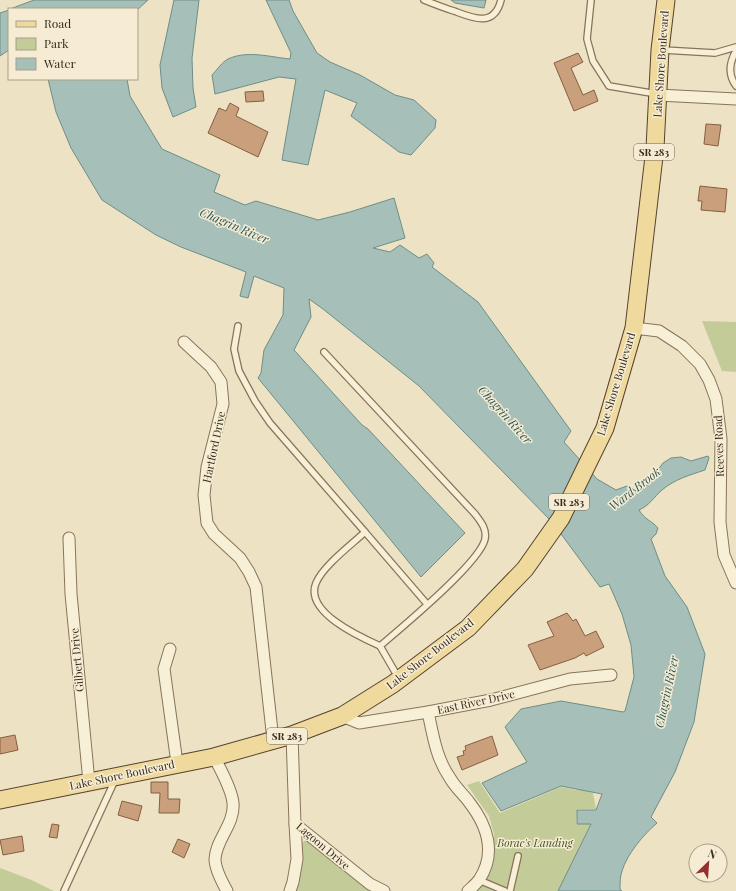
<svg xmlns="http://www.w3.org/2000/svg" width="736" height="891" viewBox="0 0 736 891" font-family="'Playfair Display',serif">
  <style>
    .green { fill: #c3cb98 }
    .water { fill: #a6c0b9; stroke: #6d8e87 }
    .building { fill: #ca9f7b; stroke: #865f41 }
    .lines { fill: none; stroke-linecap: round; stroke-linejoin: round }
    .service-casing { stroke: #87745b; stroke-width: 8 }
    .minor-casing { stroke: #87745b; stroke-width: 13 }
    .primary-casing { stroke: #55422f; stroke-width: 19 }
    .service { stroke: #f8efd7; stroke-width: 5.5 }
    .minor { stroke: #f8efd7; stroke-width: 11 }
    .primary { stroke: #efd99d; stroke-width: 17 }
    .labels { text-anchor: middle; stroke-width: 3; stroke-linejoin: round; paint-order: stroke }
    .shield { fill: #f5ecd3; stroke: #706654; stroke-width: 1 }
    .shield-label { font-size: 10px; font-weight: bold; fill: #372c1e }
    .street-label { font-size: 11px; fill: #372c1e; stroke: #f5ecd3 }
    .park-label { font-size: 11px; font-style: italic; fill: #465326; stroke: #f5ecd3 }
    .water-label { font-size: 12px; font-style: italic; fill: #2e5756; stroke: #f5ecd3 }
  </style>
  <rect width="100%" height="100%" fill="#ede2c4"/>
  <g class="green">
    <path d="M702,321l34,1v50l-14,-1z"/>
    <path d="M479,781l21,32 61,-26 15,3h7l10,3 3,16h-19l-1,15 15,-1 -33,68h-82l10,-11 7,-23 1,-23 -5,-18 -22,-31z"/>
    <path d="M304,841h7l65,50h-80c3,-9 5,-19 5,-28 0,-8 -2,-16 3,-22z"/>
    <path d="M0,868l29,11 25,12h-54z"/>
  </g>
  <g class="water">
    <path d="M34,0h114l-11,10v-1h-127z"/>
    <path d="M174,0h25l-7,58 1,30 3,19 -23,10 -11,-29 -2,-23z"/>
    <path d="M266,0h23l4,11 24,42 13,9 30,13 35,20 19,5 22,20 -1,8 -24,27 -12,-3 -48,-36 6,-13 -32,-13 -17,75 -26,-5 14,-81 -17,-2 -64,17 -3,-19c5,-5 10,-13 16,-16 19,-9 42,-2 62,0l1,-6z"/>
    <path d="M451,0h35l-2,8 -29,-5z"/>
    <path d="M9,10v40l-9,6v-43z"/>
    <path d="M48,79h79l3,17 32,53 58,26 -6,17 31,13 11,-4 62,19 32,-8 44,-14 11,40 -32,10 17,4 10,-7 19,13 8,-4 7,9 -2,4 46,35 93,129 -7,11 33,37 19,11 11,-4 11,6 8,-6 17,-23 8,-5 10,-1 10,4 17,-5 1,2 -4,12c-15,5 -30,9 -43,20 -8,7 -13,16 -23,20 6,10 12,10 19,18l-2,6 -5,5 14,37 22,31 18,47 -11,68 -19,50 -24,45 6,6c-13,11 -30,31 -35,48 -2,5 -2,12 -2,18l2,2h-64l33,-67h-14v-14h19l6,-16 -41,-8 -60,25 -19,-28 45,-21 -22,-35 16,-18 40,-8 62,11 2,-1 9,-34 -3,-32 -9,-31 -13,-30 -9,3 -47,-64 -134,-137 -96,-77 -14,-10 2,18 -17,33 68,75 6,4 97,104 -44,44 -163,-199 3,-5 3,-23 19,-35 1,-27 -30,-12 -6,22 -8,-2 6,-24 -65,-25 -25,-12 -54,-35 -31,-52 -15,-36z"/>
  </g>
  <g class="building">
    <path d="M578,53l5,9 -12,6 12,27 11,-5 4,11 -24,10 -20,-48z"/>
    <path d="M263,91l1,10 -18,1 -1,-10z"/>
    <path d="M230,103l9,5 -3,8 32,16 -10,25 -50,-24 11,-25 7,3z"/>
    <path d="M706,124l15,1 -3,21 -14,-2z"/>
    <path d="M700,186l27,3 -2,23 -24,-2 1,-9h-4z"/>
    <path d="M567,613l6,8 3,-2 9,17 11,-5 8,16 -18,9 -2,-3 -9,5 -35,12 -12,-25 26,-9 -7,-14z"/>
    <path d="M15,735l3,15 -18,4v-16z"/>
    <path d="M492,736l6,19 -36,15 -5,-13 7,-2 -1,-4 3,-1 -1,-4z"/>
    <path d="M151,782h17v17h12l-1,14h-20l1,-20h-9z"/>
    <path d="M122,801l20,5 -4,15 -20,-6z"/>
    <path d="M52,824l7,1 -2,13 -8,-1z"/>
    <path d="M22,836l2,15 -21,4 -3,-15z"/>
    <path d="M178,839l12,5 -6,14 -12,-6z"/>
  </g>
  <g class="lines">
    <g class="service-casing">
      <g id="service">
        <path d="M424,0c10,4 20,8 30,11 19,7 40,17 47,-11"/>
        <path d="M591,0l-4,39 6,22 16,25 48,8"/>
        <path d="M663,50l52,3 21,-6"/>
        <path d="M736,51c-7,12 -8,24 0,35"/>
        <path d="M238,326l-4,23 5,22 16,30 15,22 95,109c-14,13 -42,34 -49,51 -12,29 44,54 64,63"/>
        <path d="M324,352l151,162c6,8 12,15 10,25 -5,24 -84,89 -105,107l18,31"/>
        <path d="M365,532l62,72"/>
        <path d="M479,880l26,11"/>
        <path d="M64,891l51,-111"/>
        <path d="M510,891l8,-35"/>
      </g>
    </g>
    <g class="minor-casing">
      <g id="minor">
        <path d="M658,95l78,4"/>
        <path d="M634,328l25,3 23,15 18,18 9,16 7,19 5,40 -1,83 4,33 12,28"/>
        <path d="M184,342l27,25 10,15 2,22 -16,63 -3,28 3,28 7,11 26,24 9,14 7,15 17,153"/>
        <path d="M69,538l2,56 18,188"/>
        <path d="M170,649l-6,20 13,94"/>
        <path d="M428,712c5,23 8,46 22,66 5,9 13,16 19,24 18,23 28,51 10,78 -3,4 -8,8 -11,11"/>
        <path d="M342,716l17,7 69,-11 63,-12 79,-21 41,-4"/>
        <path d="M214,757c6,11 18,33 19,46 2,21 -17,36 -18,56 0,10 7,23 12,32"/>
        <path d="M295,824l75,60 14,7"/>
        <path d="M290,891l3,-9 4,-23 -2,-35 -3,-89"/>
      </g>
    </g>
    <g class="primary-casing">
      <path id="primary" d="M0,800l214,-43 78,-22 50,-19 51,-32 75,-56 57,-59 36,-51 44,-90 29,-100 21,-180 5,-98 6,-50"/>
    </g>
    <use href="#service" class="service"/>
    <use href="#minor" class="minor"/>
    <use href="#primary" class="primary"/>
  </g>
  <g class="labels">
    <g class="shield">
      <rect x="634" y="144" width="40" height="16" rx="3"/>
      <rect x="549" y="494" width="40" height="16" rx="3"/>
      <rect x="267" y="728" width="40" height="16" rx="3"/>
    </g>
    <g class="shield-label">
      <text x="654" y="156">SR 283</text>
      <text x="569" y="506">SR 283</text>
      <text x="287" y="740">SR 283</text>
    </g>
    <g class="street-label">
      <text transform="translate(661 64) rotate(-86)" y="4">Lake Shore Boulevard</text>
      <text transform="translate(616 384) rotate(-73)" y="4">Lake Shore Boulevard</text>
      <text transform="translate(719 446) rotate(-92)" y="4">Reeves Road</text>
      <text transform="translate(214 447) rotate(-78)" y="4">Hartford Drive</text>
      <text transform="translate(430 654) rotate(-38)" y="4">Lake Shore Boulevard</text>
      <text transform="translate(77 660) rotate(-95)" y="4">Gilbert Drive</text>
      <text transform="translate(476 702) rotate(-12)" y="4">East River Drive</text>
      <text transform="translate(122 775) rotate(-12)" y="4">Lake Shore Boulevard</text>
      <text transform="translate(323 846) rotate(40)" y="4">Lagoon Drive</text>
    </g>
    <g class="park-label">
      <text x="535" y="847">Borac's Landing</text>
    </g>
    <g class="water-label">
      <text transform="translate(234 226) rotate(23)" y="4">Chagrin River</text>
      <text transform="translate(505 415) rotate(48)" y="4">Chagrin River</text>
      <text transform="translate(635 489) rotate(-38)" y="4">Ward Brook</text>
      <text transform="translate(667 692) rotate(-78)" y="4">Chagrin River</text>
    </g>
  </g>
  <rect x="8" y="8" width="130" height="72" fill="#f5ecd3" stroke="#a99f8b"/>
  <rect x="16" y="21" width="20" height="6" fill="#efd99d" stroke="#a99f8b"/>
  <text x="44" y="28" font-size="12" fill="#372c1e">Road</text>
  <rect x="16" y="38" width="20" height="12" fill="#c3cb98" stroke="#a99f8b"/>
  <text x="44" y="48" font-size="12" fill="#372c1e">Park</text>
  <rect x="16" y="58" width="20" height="12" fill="#a6c0b9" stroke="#a99f8b"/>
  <text x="44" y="68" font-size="12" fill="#372c1e">Water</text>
  <g transform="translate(708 863) rotate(25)"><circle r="19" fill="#f5ecd3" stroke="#a99f8b"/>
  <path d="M0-3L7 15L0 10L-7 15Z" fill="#95302c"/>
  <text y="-6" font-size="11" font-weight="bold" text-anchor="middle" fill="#372c1e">N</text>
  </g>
</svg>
